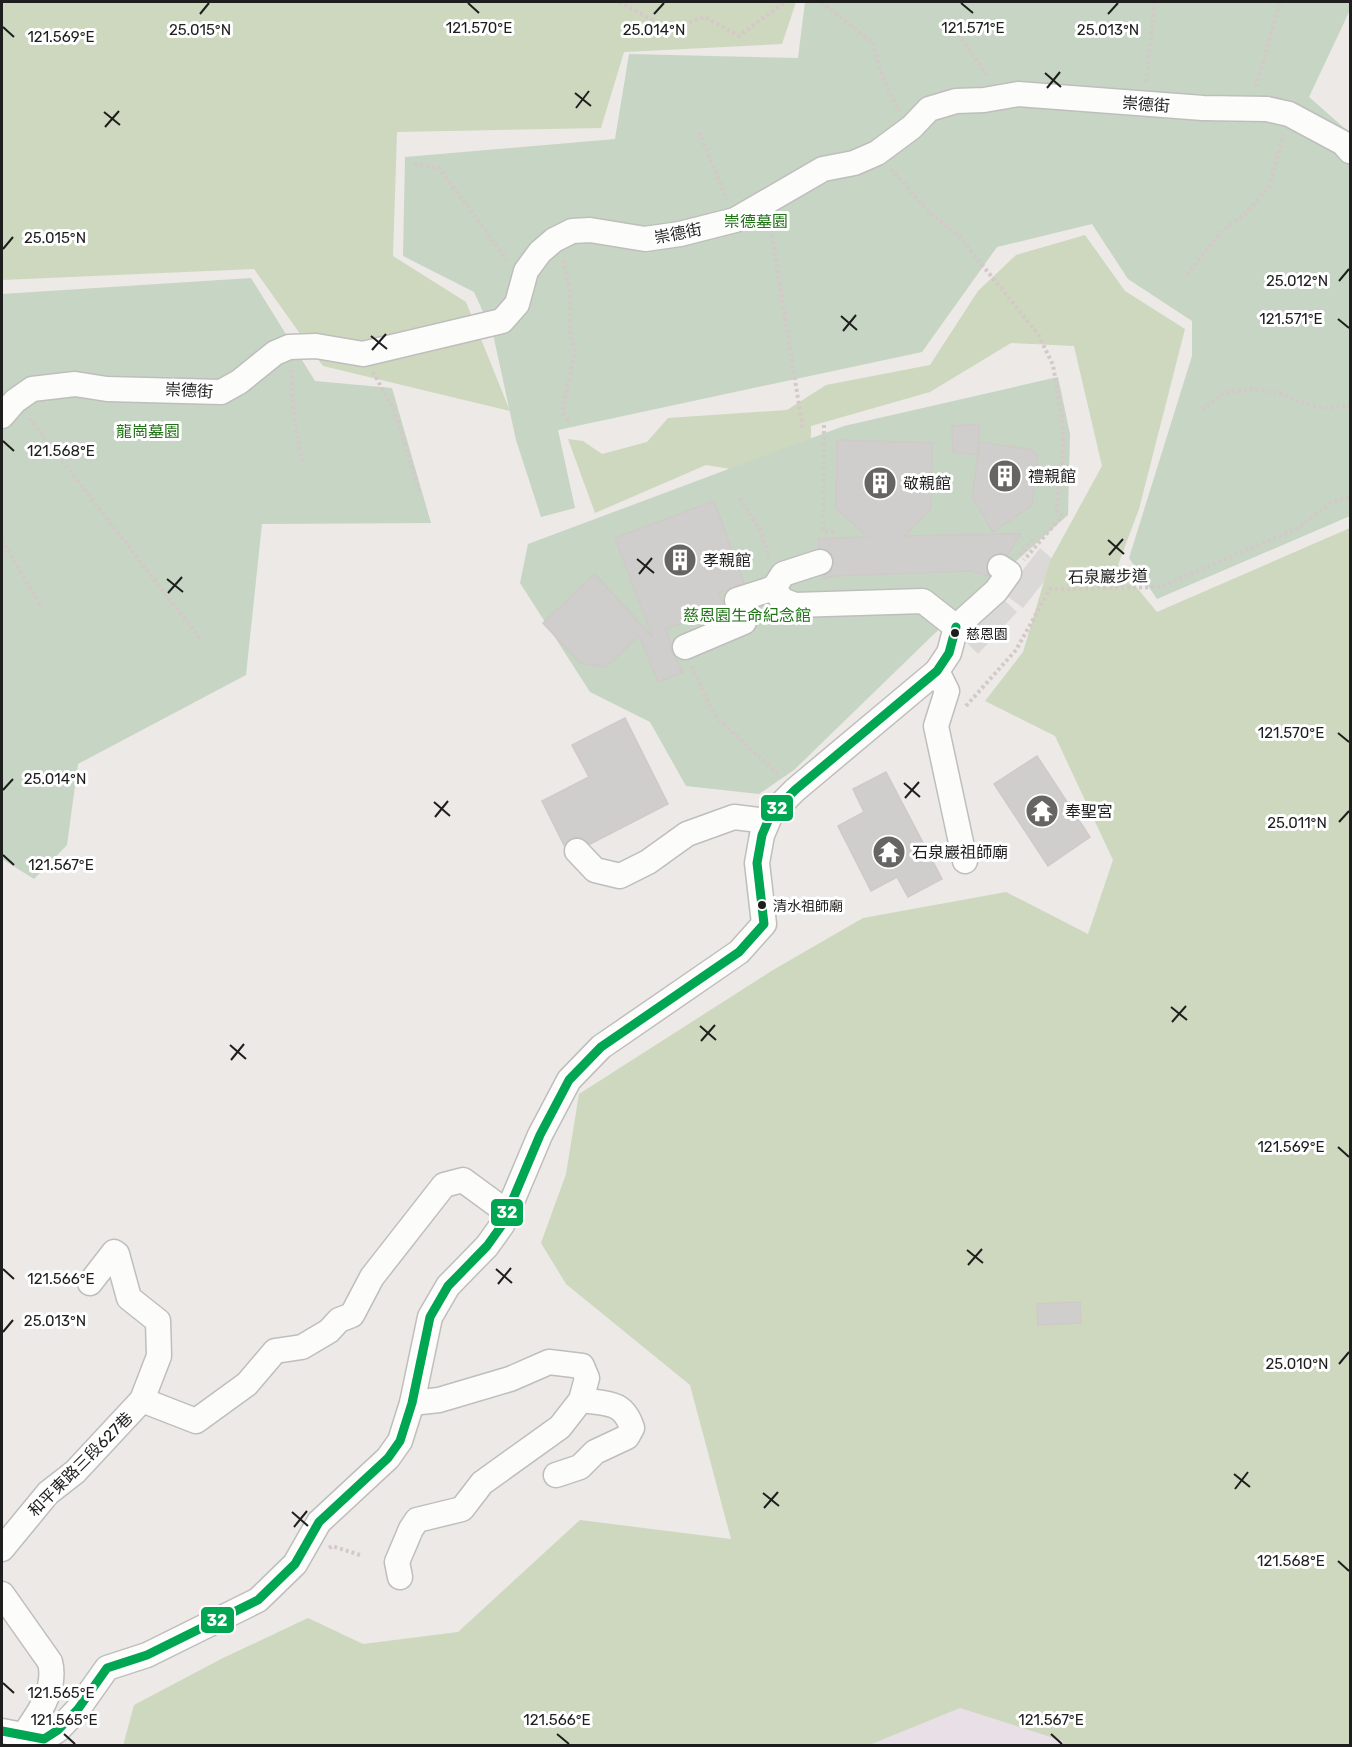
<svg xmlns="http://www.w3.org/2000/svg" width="1352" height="1747" viewBox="0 0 1352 1747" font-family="Rubik,'Noto Sans TC',sans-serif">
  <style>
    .industrial { fill: #e9dfe6 }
    .religious { fill: #dad9d8 }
    .forest { fill: #cdd8be }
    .cemetery { fill: #c7d5c4 }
    .building { fill: #d0cecc; stroke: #cfcac8; stroke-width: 1.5 }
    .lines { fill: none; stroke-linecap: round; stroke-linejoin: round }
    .minor-casing { stroke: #bfbebd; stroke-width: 27 }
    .path { stroke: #d5c8c8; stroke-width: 4; stroke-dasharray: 3 3; stroke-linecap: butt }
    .minor { stroke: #fcfcfb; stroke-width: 24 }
    .bus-1-casing { stroke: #fff; stroke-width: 14 }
    .bus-1 { stroke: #00a651; stroke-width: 9 }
    .ticks { fill: none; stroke: #1e1e1e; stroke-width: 2 }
    .bus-dot { fill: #1e1e1e; stroke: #fff; stroke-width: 2 }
    .labels { text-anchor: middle; stroke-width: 6; stroke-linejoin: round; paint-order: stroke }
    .bus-label { font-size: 14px; fill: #1e1e1e; stroke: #fff; text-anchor: start }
    .street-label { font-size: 16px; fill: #1e1e1e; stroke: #fff }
    .park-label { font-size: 16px; fill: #1f7315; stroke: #fff }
    .poi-label { font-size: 16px; fill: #1e1e1e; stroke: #fff; text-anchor: start }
    .ticks-label { font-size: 15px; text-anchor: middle; fill: #1e1e1e; stroke: #fff; stroke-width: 6; stroke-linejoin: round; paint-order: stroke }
    .line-badge { stroke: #fff; stroke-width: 2 }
    .badge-label { font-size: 16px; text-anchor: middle; font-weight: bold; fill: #fff }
  </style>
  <rect width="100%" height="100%" fill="#ece9e7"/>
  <path class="industrial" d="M960,1708l103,33v5h-196z"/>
  <g class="religious">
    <path d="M1040,548l18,16 -35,44 -19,-14z"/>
    <path d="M1003,599l14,13 -39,42 -14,-14z"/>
  </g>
  <g class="forest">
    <path d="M2,2h794l-14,42 -158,8 -23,76 -204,4 -4,124 73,46 44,109 -187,-45 -69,-97 -252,11z"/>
    <path d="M1085,235l40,56 60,38 -46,180 -21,56 39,47 193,-84v1217h-287v-4l-103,-33 -93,38h-744l11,-41 89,-47 85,-40 55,26 95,-12 122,-112 151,19 -41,-154 -124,-101 -25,-41 25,-69 13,-80 194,-124 90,-52 143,-26 82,42 25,-74 -58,-124 -70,-35 38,-49 27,-91 52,-95 -28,-120 -63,-3 -81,49 -119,34 -1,90 -67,-45 -37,-6 -111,48 -27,-74 15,2 19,13 45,-12 21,-24 119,-8 39,-25 104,-20 48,-74 38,-36z"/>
  </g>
  <g class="cemetery">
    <path d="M805,2h545v8l-41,87 41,36v383l-193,83 -28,-41 63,-202v-35l-64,-42 -36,-55 -95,23 -75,105 -364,78 17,78 -34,9 -25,-77 -23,-106 -19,-42 -71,-36 2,-99 210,-18 14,-85 169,4z"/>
    <path d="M251,278l64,103 77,7 39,135 -169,1 -16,151 -168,89 -11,81 -33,34 -32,-20v-565z"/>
    <path d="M1058,377l12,57 -2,81 -135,120 -139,135 -35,24 -73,-8 -36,-64 -60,-30 -70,-109 8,-39 316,-118z"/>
  </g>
  <g class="building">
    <path d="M980,424l-3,31 -24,-3 -1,-26z"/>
    <path d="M837,440l95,3 -1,66 -27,27 117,-2 -14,21 -7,-2 -11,6 -3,8 3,9 -19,-5 -137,5 -10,3v-3l8,-5 3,-13 -5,-7 -10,-3 -1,-9 49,-2 -31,-29z"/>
    <path d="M980,442l53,8 5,6 -6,49 -39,27 -21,-35z"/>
    <path d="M714,501l30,82 -25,10 5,14 -58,22 6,23 11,20 -25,10 -19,-47 -33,32 -26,-4 -37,-40 52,-49 58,64 -38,-100z"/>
    <path d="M625,718l43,86 -78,40 -8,-6 -8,-1 -10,8 -22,-44 47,-24 -17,-32z"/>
    <path d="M1037,756l53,81 -42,29 -54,-82z"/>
    <path d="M886,772l56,107 -34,18 -11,-20 -26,14 -33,-65 26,-14 -11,-23z"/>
    <path d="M1080,1302l1,21 -43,2 -1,-21z"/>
  </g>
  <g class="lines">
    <g class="minor-casing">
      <g id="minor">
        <path d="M2,416l13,-15 17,-12 43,-5 32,5 114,3 18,-10 36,-29 14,-6 27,-1 47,8 139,-33 15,-17 9,-33 14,-19 14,-12 18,-9 18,-1 55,9 35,-5 55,-14 88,-51 31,-6 23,-10 35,-26 17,-18 27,-8 28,-1 34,-6 185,14 64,1 22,5 54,29 7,8"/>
        <path d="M820,562l-37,12 -9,14 8,12 13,5 128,-4 33,26 40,-36 13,-18 -9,-6"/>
        <path d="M685,647l59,-25 -7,-22 37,-12"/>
        <path d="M937,671l10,20 -11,35 29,135"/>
        <path d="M577,851l18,19 25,6 28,-14 39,-28 47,-17 33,4"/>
        <path d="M142,1400l54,21 51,-37 28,-33 27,-4 27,-16 10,-11 13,-5 20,-38 72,-92 19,-5 45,33"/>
        <path d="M556,1475l24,-8 15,-15 32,-15 5,-9c-9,-28 -26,-24 -51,-28"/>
        <path d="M2,1549l46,-56 27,-21 67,-72 17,-44 -1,-35 -29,-23 -12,-44 -3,-2 -24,31"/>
        <path d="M400,1577l-3,-15 14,-33 6,-9 45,-11 20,-26 78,-56 21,-27 6,-22 -5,-12 -33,-4 -39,17 -71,21 -27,3"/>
        <path d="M2,1594l48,68c7,27 -12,53 -28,75"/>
        <path d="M2,1731l42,8 14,-9 20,-21 29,-41 40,-13 111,-55 37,-36 24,-42 69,-64 12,-17 12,-38 18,-86 18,-31 39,-40 15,-21 38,-90 29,-55 32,-33 138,-95 25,-28 -7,-61 5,-28 9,-21 24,-24 142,-119 12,-18 7,-26"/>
      </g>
    </g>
    <g class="path">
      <path d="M619,2l50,27 36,-12 34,19 46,-34"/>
      <path d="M821,2l52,41 9,33 17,35"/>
      <path d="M948,19l41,59"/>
      <path d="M1146,82l9,-80"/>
      <path d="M1256,87l24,-85"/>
      <path d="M699,132l28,68"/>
      <path d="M414,164l25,4 68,92"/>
      <path d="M891,169l40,45 27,21 80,99 15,31 10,61v32l-7,51 6,7 -38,44"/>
      <path d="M770,223l33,207"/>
      <path d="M563,260l7,31v42l5,18 -13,61 8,10"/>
      <path d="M1187,275l34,-43 25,-19 23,-26 15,-53"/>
      <path d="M291,370l3,49 8,42"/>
      <path d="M373,372l22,40 24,79"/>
      <path d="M1202,410l21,-17 28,-4 33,5 9,6 30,8 27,-2"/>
      <path d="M29,418l172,222"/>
      <path d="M824,425l-1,106 12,1"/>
      <path d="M740,498l21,34 8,26"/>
      <path d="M2,540l40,68"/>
      <path d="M826,540l11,-1"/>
      <path d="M1019,555l16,-19"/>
      <path d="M692,666l22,49 65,60"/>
      <path d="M966,706l50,-56 34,-61 110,-2 138,-59 33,-25 19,-7"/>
      <path d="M329,1548l3,-2 28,9"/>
    </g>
    <use href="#minor" class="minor"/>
    <g class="bus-1-casing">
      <path id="bus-1" d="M2,1731l42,8 14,-9 20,-21 29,-41 40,-13 111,-55 37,-36 24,-42 69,-64 12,-17 12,-38 18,-86 18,-31 39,-40 15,-21 38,-90 29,-55 32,-33 138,-95 25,-28 -7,-61 5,-28 9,-21 24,-24 142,-119 12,-18 7,-26"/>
    </g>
    <use href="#bus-1" class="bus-1"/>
  </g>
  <path class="ticks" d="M468,3l11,10M961,3l12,10M200,14l9,-11M654,14l10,-11M1108,14l10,-11M3,27l11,10M1045,73l16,14M1047,88l13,-16M575,93l16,13M576,108l13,-17M104,112l16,13M105,127l14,-16M3,249l10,-12M1339,281l10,-12M841,316l16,14M1338,319l11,9M843,331l13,-16M371,336l16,13M372,350l14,-16M3,441l11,10M1108,540l16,14M1109,555l14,-16M637,559l17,14M639,574l13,-16M167,579l16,13M168,593l14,-16M1338,733l11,9M904,783l16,14M3,790l10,-11M905,798l14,-16M434,802l16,14M435,817l13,-16M1339,822l10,-11M3,855l11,10M1171,1007l16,13M1172,1022l14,-16M700,1026l16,14M701,1041l14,-16M230,1045l16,14M231,1060l13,-16M1338,1147l11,10M967,1250l16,13M968,1265l14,-16M3,1269l11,10M496,1269l16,14M498,1284l13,-16M3,1332l10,-12M1339,1364l10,-12M1234,1474l16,13M1235,1489l13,-17M763,1493l16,13M764,1508l14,-16M292,1512l16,14M294,1527l13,-16M1338,1561l11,10M3,1683l11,10M64,1734l11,10M557,1734l12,10M1051,1734l11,10"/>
  <defs>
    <g id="building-disc" transform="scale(1.725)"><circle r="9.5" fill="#666564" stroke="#fff"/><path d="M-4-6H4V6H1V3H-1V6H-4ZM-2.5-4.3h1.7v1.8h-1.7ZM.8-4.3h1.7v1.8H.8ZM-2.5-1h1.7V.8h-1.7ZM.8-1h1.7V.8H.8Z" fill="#fff"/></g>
    <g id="temple-disc" transform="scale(1.725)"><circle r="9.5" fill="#666564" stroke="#fff"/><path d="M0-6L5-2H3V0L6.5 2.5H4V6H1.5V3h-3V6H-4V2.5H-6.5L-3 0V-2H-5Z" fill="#fff"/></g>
  </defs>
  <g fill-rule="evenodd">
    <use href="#building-disc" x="1005" y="476"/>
    <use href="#building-disc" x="880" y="483"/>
    <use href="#building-disc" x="680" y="560"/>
    <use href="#temple-disc" x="1042" y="811"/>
    <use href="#temple-disc" x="889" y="852"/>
  </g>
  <g class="bus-dot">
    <circle cx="955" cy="633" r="5"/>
    <circle cx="762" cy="905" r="5"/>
  </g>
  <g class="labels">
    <g class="bus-label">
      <text x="966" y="639">慈恩園</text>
      <text x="773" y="911">清水祖師廟</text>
    </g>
    <g class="street-label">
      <text transform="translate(1146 104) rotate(4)" y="6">崇德街</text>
      <text transform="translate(678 233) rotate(-11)" y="6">崇德街</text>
      <text transform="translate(189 390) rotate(3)" y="6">崇德街</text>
      <text transform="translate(1108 576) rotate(-1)" y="6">石泉巖步道</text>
      <text transform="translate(80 1464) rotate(-45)" y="6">和平東路三段627巷</text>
    </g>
    <g class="park-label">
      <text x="756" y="227">崇德墓園</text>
      <text x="148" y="437">龍崗墓園</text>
      <text x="747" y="621">慈恩園生命紀念館</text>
    </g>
    <g class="poi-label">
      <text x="1028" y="482">禮親館</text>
      <text x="903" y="489">敬親館</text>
      <text x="703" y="566">孝親館</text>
      <text x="1065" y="817">奉聖宮</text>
      <text x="912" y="858">石泉巖祖師廟</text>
    </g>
  </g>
  <g class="ticks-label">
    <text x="479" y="33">121.570°E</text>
    <text x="973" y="33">121.571°E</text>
    <text x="200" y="35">25.015°N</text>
    <text x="654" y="35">25.014°N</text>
    <text x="1108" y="35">25.013°N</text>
    <text x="61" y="42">121.569°E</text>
    <text x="55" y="243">25.015°N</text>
    <text x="1297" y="286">25.012°N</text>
    <text x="1291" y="324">121.571°E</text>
    <text x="61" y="456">121.568°E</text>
    <text x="1291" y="738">121.570°E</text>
    <text x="55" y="784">25.014°N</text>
    <text x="1297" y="828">25.011°N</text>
    <text x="61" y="870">121.567°E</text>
    <text x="1291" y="1152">121.569°E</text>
    <text x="61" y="1284">121.566°E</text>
    <text x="55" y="1326">25.013°N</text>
    <text x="1297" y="1369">25.010°N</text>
    <text x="1291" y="1566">121.568°E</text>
    <text x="61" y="1698">121.565°E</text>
    <text x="64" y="1725">121.565°E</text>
    <text x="557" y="1725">121.566°E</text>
    <text x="1051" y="1725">121.567°E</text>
  </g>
  <g class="line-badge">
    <rect x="760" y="794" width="34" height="28" rx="6" fill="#00a651"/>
    <rect x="490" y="1198" width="34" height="29" rx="6" fill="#00a651"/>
    <rect x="200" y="1606" width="35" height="28" rx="6" fill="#00a651"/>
  </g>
  <g class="badge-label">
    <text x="777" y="814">32</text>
    <text x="507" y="1218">32</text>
    <text x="217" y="1626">32</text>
  </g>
  <rect width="1352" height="1747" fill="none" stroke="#1e1e1e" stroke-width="6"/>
</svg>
